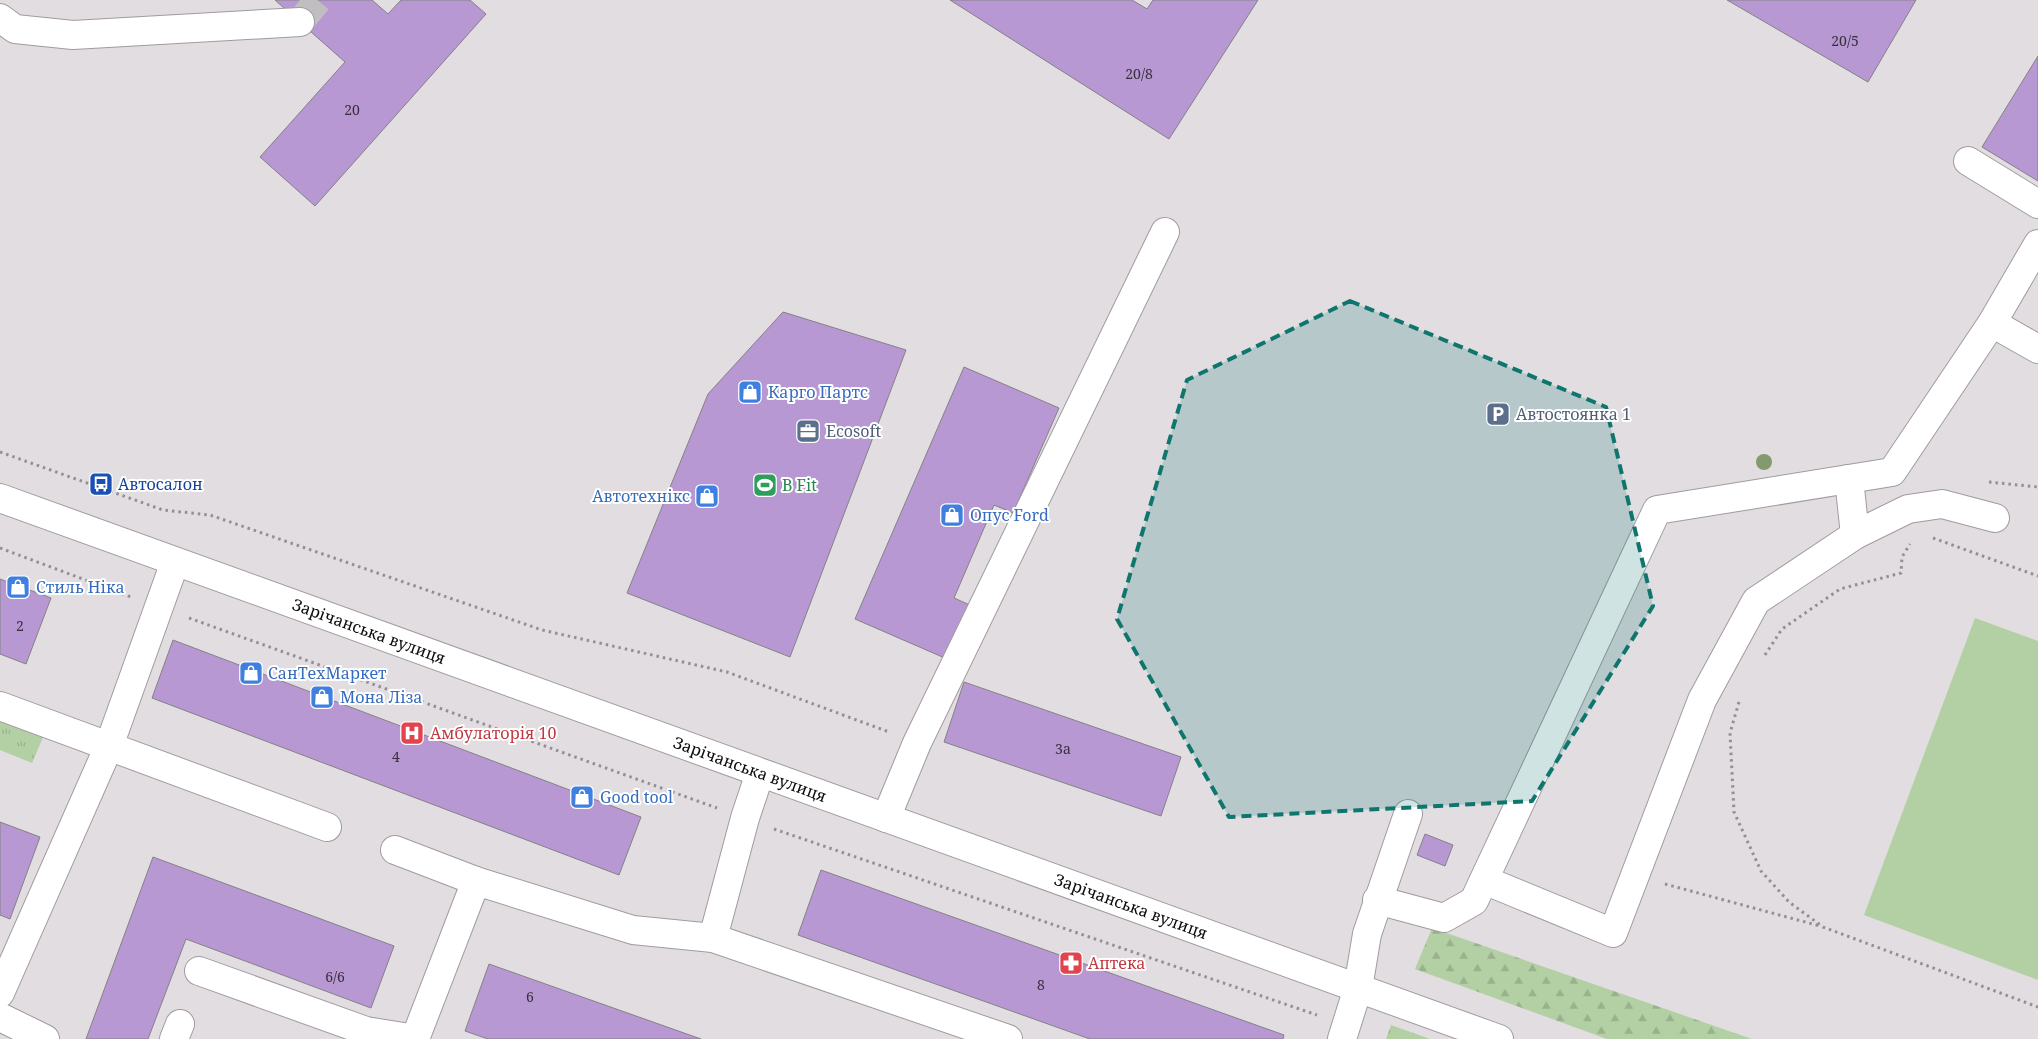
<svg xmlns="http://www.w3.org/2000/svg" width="2038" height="1039" viewBox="0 0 2038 1039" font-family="'Noto Serif',serif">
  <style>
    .grass { fill: url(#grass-tufts) }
    .forest { fill: url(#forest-firs) }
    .pitch { fill: #b3d0a4 }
    .building { fill: #b898d3; stroke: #848186 }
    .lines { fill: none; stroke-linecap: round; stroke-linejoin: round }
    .minor-tunnel { stroke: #c1bec1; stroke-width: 28; stroke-dasharray: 28 14; stroke-linecap: butt }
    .minor-casing { stroke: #a09b9f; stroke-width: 30 }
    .path { stroke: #929092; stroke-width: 3; stroke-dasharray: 2.5 4; stroke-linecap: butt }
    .minor { stroke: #fff; stroke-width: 28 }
    .tree { fill: #839a6f }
    .marked { fill: #0f766e; fill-opacity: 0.2; stroke: #0f766e; stroke-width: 4; stroke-dasharray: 10 6; stroke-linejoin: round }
    .labels { text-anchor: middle; stroke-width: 4; stroke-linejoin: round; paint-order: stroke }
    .number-label { font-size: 14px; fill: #382f3e }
    .shop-label { font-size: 16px; fill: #366cbe; stroke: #fff; text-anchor: start }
    .service-label { font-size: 16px; fill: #4e5e75; stroke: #fff; text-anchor: start }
    .transit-label { font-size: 16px; fill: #164399; stroke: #fff; text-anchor: start }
    .leisure-label { font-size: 16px; fill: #27864d; stroke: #fff; text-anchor: start }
    .street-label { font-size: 16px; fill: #0d0c0d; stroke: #fff }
    .health-label { font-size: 16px; fill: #be3a42; stroke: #fff; text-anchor: start }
  </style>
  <defs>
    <pattern id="grass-tufts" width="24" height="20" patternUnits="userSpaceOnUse" patternTransform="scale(1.25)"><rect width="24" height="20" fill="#b3d0a4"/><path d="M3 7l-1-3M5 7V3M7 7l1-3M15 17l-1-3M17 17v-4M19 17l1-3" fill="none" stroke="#99b18c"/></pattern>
    <pattern id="forest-firs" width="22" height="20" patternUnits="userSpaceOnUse" patternTransform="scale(1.25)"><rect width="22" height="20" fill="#b3d0a4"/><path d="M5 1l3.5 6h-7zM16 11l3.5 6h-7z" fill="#99b18c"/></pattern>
  </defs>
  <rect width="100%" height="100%" fill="#e1dde1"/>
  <g class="grass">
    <path d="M0,718l44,17 -12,28 -32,-13z"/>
    <path d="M1391,1025l39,14h-44z"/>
  </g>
  <path class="forest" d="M1432,928l320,111h-145l-192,-70z"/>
  <path class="pitch" d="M1975,618l63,23v339l-174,-65z"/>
  <g class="building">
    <path d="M275,0h97l16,14 13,-14h69l16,14 -171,192 -55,-49 85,-95z"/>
    <path d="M950,0h182l15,9 6,-9h105l-89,139z"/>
    <path d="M1727,0h189l-48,82z"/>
    <path d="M2038,56v125l-56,-34z"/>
    <path d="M783,312l123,38 -116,307 -163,-64 81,-199z"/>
    <path d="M964,367l95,41 -46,105 -19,-8 -40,93 16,7 -23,54 -92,-40z"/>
    <path d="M0,579l51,19 -25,66 -26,-10z"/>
    <path d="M173,640l468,177 -22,58 -467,-177z"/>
    <path d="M964,682l217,75 -20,59 -217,-74z"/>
    <path d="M0,822l40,15 -30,82 -10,-4z"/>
    <path d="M1425,834l28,11 -8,21 -28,-11z"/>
    <path d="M153,857l241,89 -23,62 -185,-69 -38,100h-62z"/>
    <path d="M821,870l463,165 -1,4h-193l-292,-104z"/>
    <path d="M489,964l212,75h-213l-23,-8z"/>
  </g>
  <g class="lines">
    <path class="minor-tunnel" d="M300,22l18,-22"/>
    <g class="minor-casing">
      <g id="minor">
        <path d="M0,18l15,11 58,6 227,-13"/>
        <path d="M1968,161l70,43"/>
        <path d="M1992,323l46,-79"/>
        <path d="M1849,479l6,56"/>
        <path d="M0,498l1499,541"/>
        <path d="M0,706l327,121"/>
        <path d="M886,818l31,-75 248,-511"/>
        <path d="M395,850l81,31 157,49 80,8 295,101"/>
        <path d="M1484,880l129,53 89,-233 54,-99 99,-66 53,-26 34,-5 53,14"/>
        <path d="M1377,900l67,18 30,-17 183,-391 235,-38 100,-149 46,26"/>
        <path d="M713,938l32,-120 15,-45"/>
        <path d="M199,971l167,60 50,8"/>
        <path d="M0,993l109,-247 66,-184"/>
        <path d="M0,1017l45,22"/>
        <path d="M174,1039l6,-15"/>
        <path d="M415,1039l61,-158"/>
        <path d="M1342,1039l16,-51 9,-54 41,-120"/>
      </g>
    </g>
    <g class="path">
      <path d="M0,452l163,58 47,5 332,115 185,42 162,60"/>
      <path d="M1989,482l49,5"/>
      <path d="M1933,538l105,38"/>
      <path d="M0,548l131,49"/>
      <path d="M189,618l528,190"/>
      <path d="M1765,655l17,-26 58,-40 61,-16 1,-16 8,-13"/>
      <path d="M1739,702l-9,31 4,79 27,59 28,31 34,25 215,80"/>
      <path d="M774,829l543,186"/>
      <path d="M1665,884l155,42"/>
    </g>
    <use href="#minor" class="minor"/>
  </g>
  <circle class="tree" cx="1764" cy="462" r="8"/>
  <path class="marked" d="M1350,301l256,106 47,199 -121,195 -303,16 -112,-198 70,-239z"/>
  <defs>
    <g id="shop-square" transform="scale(1.25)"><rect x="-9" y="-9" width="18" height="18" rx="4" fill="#3f7fe0" stroke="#fff"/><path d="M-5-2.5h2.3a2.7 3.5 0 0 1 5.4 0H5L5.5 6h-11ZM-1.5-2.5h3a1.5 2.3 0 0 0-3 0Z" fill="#fff"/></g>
    <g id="parking-square" transform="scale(1.25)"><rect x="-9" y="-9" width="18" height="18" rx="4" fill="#5c6f8a" stroke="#fff"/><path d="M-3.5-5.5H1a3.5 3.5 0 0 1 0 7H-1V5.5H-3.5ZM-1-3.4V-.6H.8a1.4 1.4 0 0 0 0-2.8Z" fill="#fff"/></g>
    <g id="office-square" transform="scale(1.25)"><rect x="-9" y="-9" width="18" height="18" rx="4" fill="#5c6f8a" stroke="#fff"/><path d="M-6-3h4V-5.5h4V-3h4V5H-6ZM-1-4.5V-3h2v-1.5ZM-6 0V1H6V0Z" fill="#fff"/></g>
    <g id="bus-square" transform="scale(1.25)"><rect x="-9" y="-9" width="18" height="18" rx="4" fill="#1a4fb4" stroke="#fff"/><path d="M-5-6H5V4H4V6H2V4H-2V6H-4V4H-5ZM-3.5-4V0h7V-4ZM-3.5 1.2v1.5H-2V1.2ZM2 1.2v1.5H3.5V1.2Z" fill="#fff"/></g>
    <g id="stadium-square" transform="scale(1.25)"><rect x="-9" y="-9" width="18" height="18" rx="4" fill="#2e9e5b" stroke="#fff"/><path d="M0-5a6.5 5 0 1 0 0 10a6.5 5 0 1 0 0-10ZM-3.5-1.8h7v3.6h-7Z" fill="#fff"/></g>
    <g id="hospital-square" transform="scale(1.25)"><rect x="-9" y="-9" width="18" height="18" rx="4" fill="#e0444e" stroke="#fff"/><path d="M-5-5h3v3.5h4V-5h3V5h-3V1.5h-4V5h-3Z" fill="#fff"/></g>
    <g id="pharmacy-square" transform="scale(1.25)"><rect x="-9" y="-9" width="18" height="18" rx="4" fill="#e0444e" stroke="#fff"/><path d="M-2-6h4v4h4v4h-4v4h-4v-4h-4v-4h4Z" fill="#fff"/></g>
  </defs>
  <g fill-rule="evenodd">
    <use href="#shop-square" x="750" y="392"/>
    <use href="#parking-square" x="1498" y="414"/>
    <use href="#office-square" x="808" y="431"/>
    <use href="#bus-square" x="101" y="484"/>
    <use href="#stadium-square" x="765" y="485"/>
    <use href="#shop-square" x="707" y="496"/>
    <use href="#shop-square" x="952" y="515"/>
    <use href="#shop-square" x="18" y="587"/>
    <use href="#shop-square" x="251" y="673"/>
    <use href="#shop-square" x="322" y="697"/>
    <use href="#hospital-square" x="412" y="733"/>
    <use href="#shop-square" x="582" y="797"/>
    <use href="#pharmacy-square" x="1071" y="963"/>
  </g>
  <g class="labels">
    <g class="number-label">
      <text x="1845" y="46">20/5</text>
      <text x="1139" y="79">20/8</text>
      <text x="352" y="115">20</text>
      <text x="20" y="631">2</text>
      <text x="1063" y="754">3а</text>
      <text x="396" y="762">4</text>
      <text x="335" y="982">6/6</text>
      <text x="1041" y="990">8</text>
      <text x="530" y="1002">6</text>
    </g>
    <g class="shop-label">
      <text x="768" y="398">Карго Партс</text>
      <text x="690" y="502" text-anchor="end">Автотехнікс</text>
      <text x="970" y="521">Опус Ford</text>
      <text x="36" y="593">Стиль Ніка</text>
      <text x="268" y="679">СанТехМаркет</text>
      <text x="340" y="703">Мона Ліза</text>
      <text x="600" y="803">Good tool</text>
    </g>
    <g class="service-label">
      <text x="1516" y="420">Автостоянка 1</text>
      <text x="826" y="437">Ecosoft</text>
    </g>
    <g class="transit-label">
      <text x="118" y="490">Автосалон</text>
    </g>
    <g class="leisure-label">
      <text x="782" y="491">B Fit</text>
    </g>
    <g class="street-label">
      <text transform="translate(369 631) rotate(20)" y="6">Зарічанська вулиця</text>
      <text transform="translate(750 769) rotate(20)" y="6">Зарічанська вулиця</text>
      <text transform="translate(1131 906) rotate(20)" y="6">Зарічанська вулиця</text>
    </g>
    <g class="health-label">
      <text x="430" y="739">Амбулаторія 10</text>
      <text x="1088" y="969">Аптека</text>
    </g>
  </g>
</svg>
